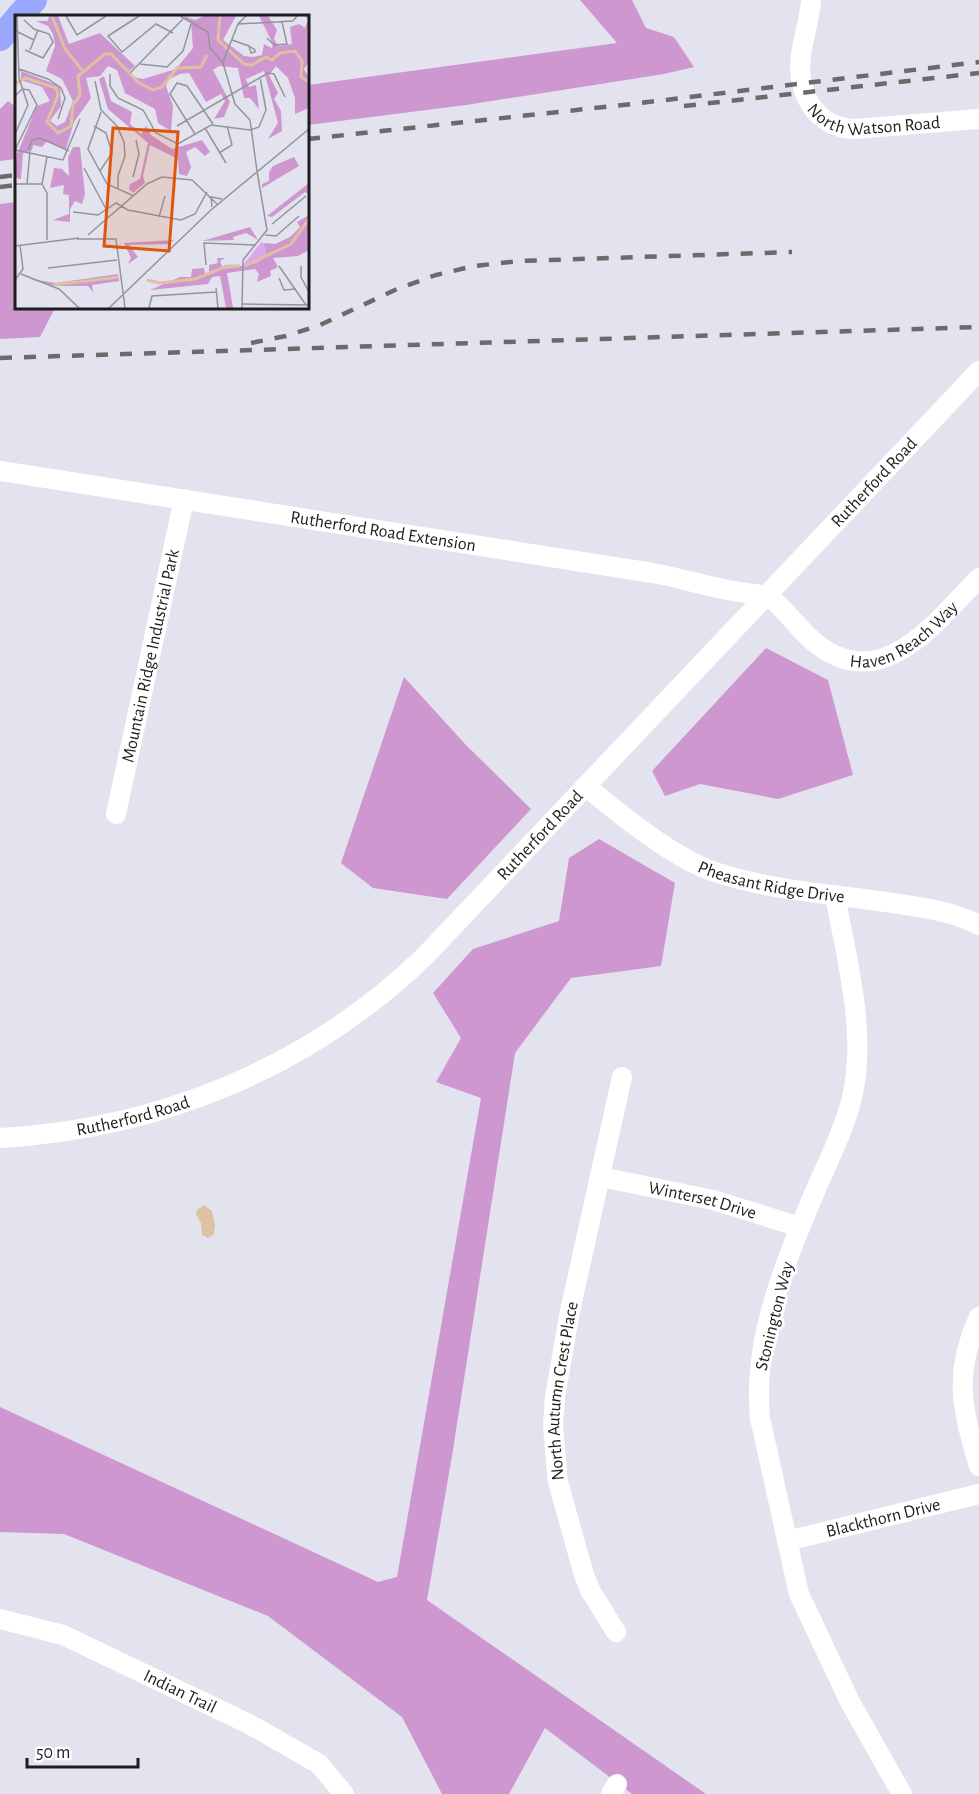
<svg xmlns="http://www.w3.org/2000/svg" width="979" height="1794" viewBox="0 0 979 1794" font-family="'Alegreya Sans',sans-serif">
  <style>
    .forest { fill: #ce97cf }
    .water { fill: #dec0a2 }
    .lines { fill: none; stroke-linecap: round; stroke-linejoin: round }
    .minor { stroke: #fff; stroke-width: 20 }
    .major { stroke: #99a8fe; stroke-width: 26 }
    .rail { stroke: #6b6b6b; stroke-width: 4.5; stroke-dasharray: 12 12; stroke-linecap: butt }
    .labels { text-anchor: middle; stroke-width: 6; stroke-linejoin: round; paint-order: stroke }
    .street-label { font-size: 18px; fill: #1d1d1d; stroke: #fff }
    .inset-river { fill: none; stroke: #dec0a2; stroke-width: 3 }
    .inset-road { fill: none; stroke: #94949b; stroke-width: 1.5 }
    .view { fill: #de560d; fill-opacity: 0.15; stroke: #de560d; stroke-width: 3 }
    .inset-edge { fill: none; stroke: #1d1d1d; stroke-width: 3 }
  </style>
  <rect width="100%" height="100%" fill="#e3e3ef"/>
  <g class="forest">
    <path d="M580,0h52l14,28 28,9 20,30 -30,7 -198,31 -158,20v-40l309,-42z"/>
    <path d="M8,101l8,6v52l-16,2v-52z"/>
    <path d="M16,202v106h39l-15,29 -40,2v-135z"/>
    <path d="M766,648l62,32 25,95 -75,24 -78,-15 -35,12 -13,-25z"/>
    <path d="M404,677l61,67 66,65 -84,90 -74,-11 -32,-25z"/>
    <path d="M599,839l76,44 -14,83 -90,12 -56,75 -63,403 -25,144 279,194h-74l-87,-66 -36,66h-67l-40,-77 -134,-101 -204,-82 -64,-2v-125l378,175 19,-5 84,-479 -45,-16 25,-44 -28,-45 40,-44 86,-28 10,-63z"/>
  </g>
  <path class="water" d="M204,1205l8,6 3,14 -1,9 -6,4 -6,-3 -1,-12 -5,-9 1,-4z"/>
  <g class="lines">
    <g class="minor">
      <path id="s1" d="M811,0c-1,19 -8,37 -10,56 -5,36 14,71 53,73l125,-10"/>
      <path id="s2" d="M0,471l653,102c32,6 62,16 94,20 6,1 16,1 22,4 18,13 31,35 49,48 66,50 119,-25 161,-67"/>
      <path id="s3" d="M586,786c33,28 88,73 129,86 54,18 115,22 171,30 32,5 64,8 93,23"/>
      <path id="s4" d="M116,814l68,-315"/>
      <path d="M835,895c12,67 33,139 16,207 -8,28 -20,54 -32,80 -31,74 -67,154 -59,236l39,176 51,108 52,92"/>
      <path id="s5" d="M0,1138c159,-9 309,-70 425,-182l554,-585"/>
      <path id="s6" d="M601,1177l112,23 87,27"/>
      <path d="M979,1317c-26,57 -17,92 0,149"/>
      <path id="s7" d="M787,1541l192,-47"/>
      <path id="s8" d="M0,1619l63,16 186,89 70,40 25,30"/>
      <path id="s9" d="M616,1632l-26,-42 -6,-15 -26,-93 -5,-56 2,-29 15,-86 52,-234"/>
      <path d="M611,1794l6,-10"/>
    </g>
    <g class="major">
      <path d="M19,16l15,-16"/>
      <path d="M0,38l16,-18"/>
    </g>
    <g class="rail">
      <path d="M684,106l295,-33"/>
      <path d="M308,139l324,-35 347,-42"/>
      <path d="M0,177l16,-2"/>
      <path d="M0,187l16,-2"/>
      <path d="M251,343l35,-7 34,-11 77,-36 39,-14 38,-9 46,-5 272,-9"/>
      <path d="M0,358l979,-31"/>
    </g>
  </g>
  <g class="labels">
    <g class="street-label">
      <text dy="6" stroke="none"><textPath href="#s1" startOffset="177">North Watson Road</textPath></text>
      <text dy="6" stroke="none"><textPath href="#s5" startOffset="1125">Rutherford Road</textPath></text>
      <text dy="6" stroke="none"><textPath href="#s2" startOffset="388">Rutherford Road Extension</textPath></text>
      <text dy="6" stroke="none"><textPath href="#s2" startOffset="946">Haven Reach Way</textPath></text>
      <text dy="6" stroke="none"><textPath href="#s4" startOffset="162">Mountain Ridge Industrial Park</textPath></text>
      <text dy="6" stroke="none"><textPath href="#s5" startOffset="639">Rutherford Road</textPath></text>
      <text dy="6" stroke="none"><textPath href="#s3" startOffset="213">Pheasant Ridge Drive</textPath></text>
      <text dy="6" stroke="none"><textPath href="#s5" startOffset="135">Rutherford Road</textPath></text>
      <text dy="6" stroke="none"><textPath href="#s6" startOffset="104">Winterset Drive</textPath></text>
      <text transform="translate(774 1316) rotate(-76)" y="6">Stonington Way</text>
      <text dy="6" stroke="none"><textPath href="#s9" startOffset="254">North Autumn Crest Place</textPath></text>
      <text dy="6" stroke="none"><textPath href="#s7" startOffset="99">Blackthorn Drive</textPath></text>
      <text dy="6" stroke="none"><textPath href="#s8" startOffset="195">Indian Trail</textPath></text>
    </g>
  </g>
  <g transform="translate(15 15)">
    <rect width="294" height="294" fill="#e3e3ef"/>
    <path d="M246,227l7,4 -1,9 -10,8 -14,2z" fill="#dca7ea"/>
    <path d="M34,1h9l11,28 31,-11 35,33 -6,5 1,5 13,3 33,-10 17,-21 -2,-25 -8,-7 12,4 9,-4h32l-13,24 21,16 9,1 9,-2 2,-11 8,4 1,-4 -14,-28h9l9,14 -3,9 4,7 14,-2 -2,-17 9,-3 6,4 3,-8 -3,-4h4v46l-5,7 5,9v30l-14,6v-16l-7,-20 -12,-12 -7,9 9,18 -4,6 7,12 1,20 -14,8 10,-16 -14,-52 -18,8 3,8 7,-2 3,24 -9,-11h-6l-6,-30 -19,-2 -6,4 17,32 -6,15 -10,2 11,-18 -4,-7 -15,8 -17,-29 -9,1 -11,5 -3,7 7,20 -2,25 -13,-8 -3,-14 -30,-16 -8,-23 -9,-4 -8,10 -14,2 5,20 -17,24 -8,27 -19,-8 -5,6 -9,-2 -1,5 -9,3 -2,26 -6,-1 2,-24 20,-48 13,-5 -8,-14 -21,-7v-9l39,15 1,20 -11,15 7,5 8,-4 8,-21 -11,-22 -16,-8 9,-25 -2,-12 -5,-8 -12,-5h12zM89,61l7,25 21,11 -2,12 11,10 5,-8 5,9 21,14 30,-9 8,12 -5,4 -10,-9 -9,5 5,15 -4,9 -8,-2 -1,-15 -28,-14 -7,31 2,7 -12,10 -4,-4 1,-5 10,-5 8,-36 -40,-34 -9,-30zM58,132h7l5,47 -3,10 -7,-3 -5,8v13l-17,-2 16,-6v-19l-6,-1 1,-9 -14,3 4,-20 8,1 7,7 -1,-19zM279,142l5,9 -37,22v-4l7,-3v-9l4,-6zM294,168v11l-4,-2 -33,25 -5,-1zM294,200v35l-11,6 -25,2 5,9 -8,4 1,5 -14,6 2,-8 -4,-5 -28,4 6,35h-7l-6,-32 -8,1 -4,7 -58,6 30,-13h11l1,-8 12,-1 1,6 4,-1v-8l9,-2 -1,-5h8l-5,3 3,8 34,-6 10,-8 -3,-12 11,1 15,-7 10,-10 -3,-5zM235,212l8,13 -12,-7 -13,4 1,3 -32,1zM159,225l-5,4 -40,1 9,12 -10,7 3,-6 -7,-15zM103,259l1,7 -27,4 1,7 -5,-6h-33l-25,-7 26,4z" fill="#ce97cf"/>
    <path class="inset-river" d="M37,1l13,33 17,21M205,1l-2,24 26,24 8,1 14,-8 6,3 8,-7 15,-2 7,10 -1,16 8,5M0,69l10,-6 31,10 2,7 -11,27 11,11 13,-7 2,-21 7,-10 -2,-19 27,-22h6l28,29 14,7 9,-3 15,-19 24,-1 6,-12M230,251l46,-22 18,-25M132,265l13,3 35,-4 32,-13h13M38,270l66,-8"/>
    <path class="inset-road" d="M51,1l11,19 29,-19M124,1l-31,20 14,16 34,-28 17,9M165,1l28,16 2,16 13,15 12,41 15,16 7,51M9,5l10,9 15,5 4,8 -10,16 -18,-8M223,9l55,-3 4,-5M1,16l18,9M252,23l7,7 13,-1 -5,-22M217,25l17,6M234,31l6,4v2l-4,1zM15,35l8,-20M208,47l15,-38 8,-8M125,49l27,3 16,-16 8,-27M4,54l29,10 13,9 4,10 -7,21M115,58l53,-54M95,59v12l8,12 25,12 13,23 22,11 33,-19 39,5 9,-3 7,-17 -6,-33M80,66l6,29 16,16 7,16 1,14 -7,20v12M0,81l7,-7 7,1 8,15 -22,45M86,97l-13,37 19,35 27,12M79,111l12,7 6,20 -12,18M162,111l91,-53 6,1 11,23M190,113l21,35M0,119l13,-29 -9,-27 -2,-62M180,119l-25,-40 7,-11 10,3 26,38M0,135l48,10 17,-41M13,136l4,-11 8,-2 29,13M204,138l13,-8 -5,-19M69,153l22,41M118,162l6,-23 -3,-14M0,169h27M12,169l3,-33M27,169l5,9v47M27,169l5,-27M197,192l-1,-10 11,2M58,197l25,3 18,-12 12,7 53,10 14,-6 12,-22M144,202l6,-21M257,209l34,-28M73,220l59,-51 15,-7 30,3 25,24M250,220l11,1 23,-20M62,224h39l9,69M0,231l64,-8M191,250l-2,-22 51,2M264,251l27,39M286,251v11l8,15M33,253l69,-8M6,259l38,15 20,19M264,263l5,12 12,-1M0,265l8,-11 -3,-24M201,273l2,20M228,289l66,1M94,293l102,-98 98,-81M134,293l3,-12 64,-4M227,293l1,-48 24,-30 -10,-59"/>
    <path class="view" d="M98,113l65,4 -9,119 -65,-5z"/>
    <rect width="294" height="294" class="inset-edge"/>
  </g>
  <path d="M27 1758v9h111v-9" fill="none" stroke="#1d1d1d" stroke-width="3"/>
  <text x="36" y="1758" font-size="18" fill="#1d1d1d" stroke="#ffffff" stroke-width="4.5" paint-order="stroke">50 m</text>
</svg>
